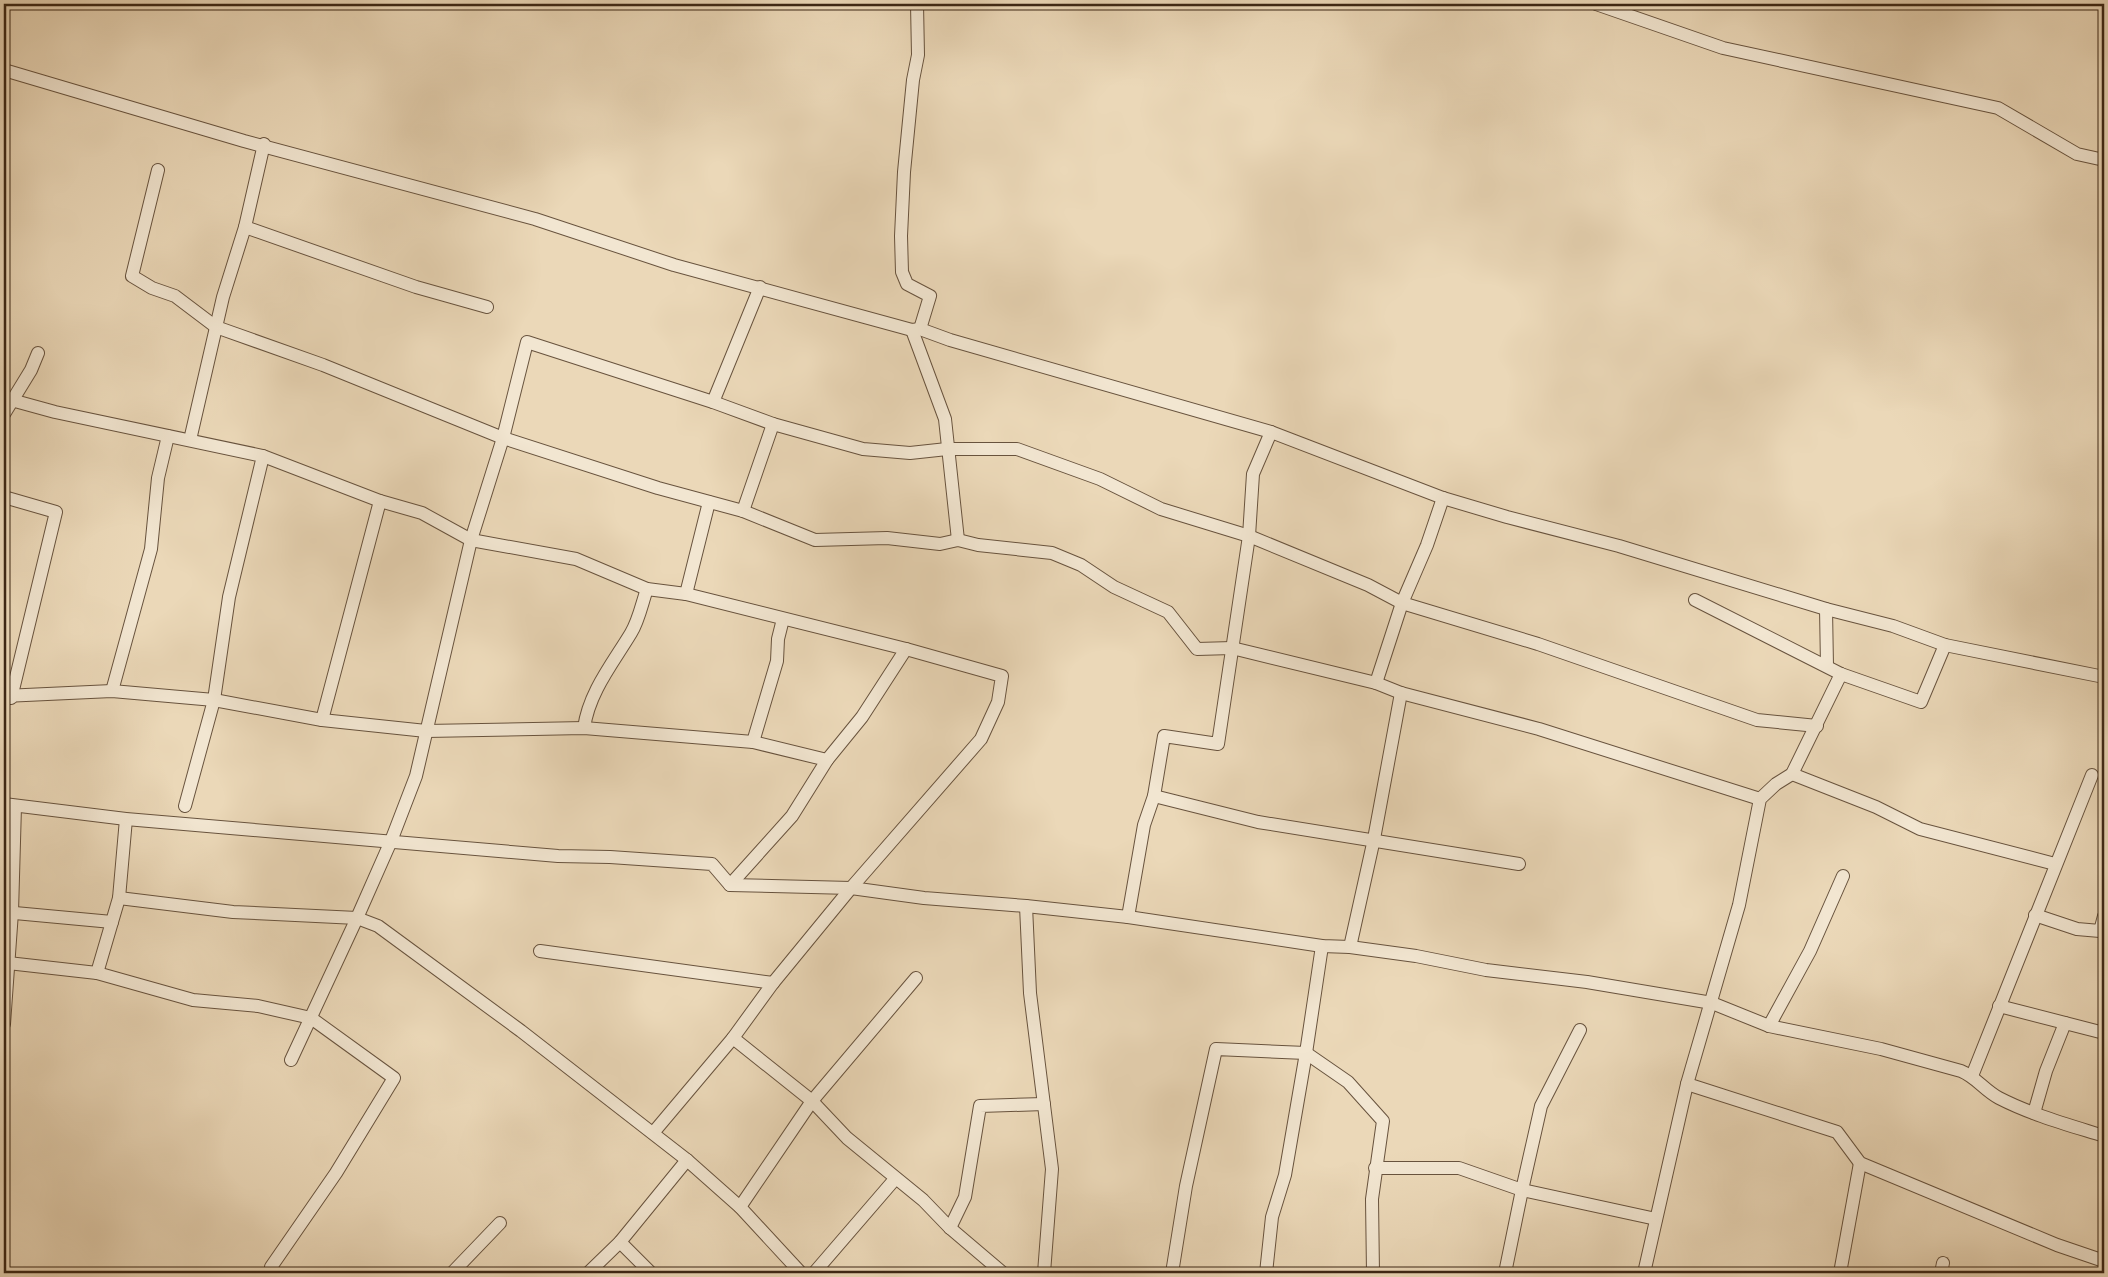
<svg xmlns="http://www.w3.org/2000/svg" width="2108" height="1277" viewBox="0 0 2108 1277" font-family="'Gentium Book Plus',serif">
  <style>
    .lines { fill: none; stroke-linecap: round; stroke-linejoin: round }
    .minor-casing { stroke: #68533e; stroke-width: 14 }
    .minor { stroke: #f2e6d1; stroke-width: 12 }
  </style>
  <rect width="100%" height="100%" fill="#ebd8b8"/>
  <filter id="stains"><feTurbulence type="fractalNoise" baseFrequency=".004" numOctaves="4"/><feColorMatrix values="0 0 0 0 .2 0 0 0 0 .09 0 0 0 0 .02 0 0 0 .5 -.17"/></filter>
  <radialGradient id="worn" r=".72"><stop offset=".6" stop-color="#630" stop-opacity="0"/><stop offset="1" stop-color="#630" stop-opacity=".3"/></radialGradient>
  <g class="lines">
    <g class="minor-casing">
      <g id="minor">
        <path d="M917,4l1,51 -5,25 -9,92 -3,64 1,36 5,12 23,12 -10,33"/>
        <path d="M1596,4l127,44 275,60 79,46 27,6"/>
        <path d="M4,70l240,71 291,78 139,46 238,65 8,-1 30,11 321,92 172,66 64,19 112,29 207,63 67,17 52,19 159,32"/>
        <path d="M158,170l-26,106 20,12 23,8 41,31 107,38 180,73 155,50 85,23 72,29 72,-2 53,6 18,-4 20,5 74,8 29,12 33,22 54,25 29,37 35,-1 144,35 25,10 138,36 221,70"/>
        <path d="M245,227l171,60 71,20"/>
        <path d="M912,330l33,89 13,121"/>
        <path d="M4,398l51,14 208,44 117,45 42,12 49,27 105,19 71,30 39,5 220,55 96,27 -4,26 -17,37 -130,149 -78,95 -40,55 -80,95"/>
        <path d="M713,402l47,-115"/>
        <path d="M4,414l27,-44 7,-17"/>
        <path d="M190,440l33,-143 22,-70 19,-83"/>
        <path d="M4,497l52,15 -45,186"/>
        <path d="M743,511l30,-87"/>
        <path d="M686,594l23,-92"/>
        <path d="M1695,600l146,74 80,28 24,-57"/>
        <path d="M1826,609l1,57"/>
        <path d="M1376,683l26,-80 25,-58 16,-47"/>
        <path d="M112,691l39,-142 7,-71 10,-42"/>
        <path d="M4,696l108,-5 102,9 108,20 104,11 158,-3 169,14 74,18"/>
        <path d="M322,720l58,-219"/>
        <path d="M584,728c5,-36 29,-65 47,-95 8,-13 11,-30 16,-44"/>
        <path d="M753,742l24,-81 1,-22 5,-20"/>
        <path d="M1792,774l84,33 44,22 135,35"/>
        <path d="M1154,796l104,26 261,42"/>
        <path d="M4,804l122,15 432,37 52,1 102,7 18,21 121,3 73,10 102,8 102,11 194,29 28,1 66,9 70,14 101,12 125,21 57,23 112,23 80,22c15,6 23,19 38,27 33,17 70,27 105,38"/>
        <path d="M185,806l29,-106 15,-103 34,-141"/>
        <path d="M730,885l62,-69 35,-56 35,-43 44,-68"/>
        <path d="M119,898l114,14 124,6 21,8 143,105 166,129 53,47 61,66"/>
        <path d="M1026,906l4,87 22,176 -8,104"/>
        <path d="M4,912l108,10"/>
        <path d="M2035,915l42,14 23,2 4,-15"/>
        <path d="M1128,917l16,-92 10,-29 10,-60 54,8 31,-208 4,-62 18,-42"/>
        <path d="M1350,947l24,-108 27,-146"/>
        <path d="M540,951l233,32"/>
        <path d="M8,963l89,10 96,27 65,6 53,12 83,60 -58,95 -65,94"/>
        <path d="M97,973l22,-75 7,-79"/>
        <path d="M1999,1006l105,27"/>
        <path d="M4,1024l8,-112 3,-106"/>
        <path d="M1769,1026l41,-75 33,-75"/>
        <path d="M733,1038l79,63 35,37 76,62 27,28 53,45"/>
        <path d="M291,1060l66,-142 34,-77 25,-65 55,-236 32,-102 24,-96 186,60 60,22 90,25 47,4 37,-4h70l83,30 61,30 88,27 119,49 34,18 136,41 219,76 60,6"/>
        <path d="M1972,1076l120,-301"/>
        <path d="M1687,1084l150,48 23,31 197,82 47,16"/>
        <path d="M2034,1113l12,-42 19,-48"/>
        <path d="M1375,1168h84l63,22 19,-84 39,-76"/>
        <path d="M740,1207l72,-106 104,-123"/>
        <path d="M950,1228l15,-31 15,-91 64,-2"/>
        <path d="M620,1242l31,31"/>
        <path d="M452,1273l48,-50"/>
        <path d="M588,1273l32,-31 67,-82"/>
        <path d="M814,1273l81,-94"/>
        <path d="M1172,1273l14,-87 30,-137 90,4 42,29 35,39 -11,78 1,74"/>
        <path d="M1266,1273l6,-56 13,-42 21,-122 16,-107"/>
        <path d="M1505,1273l17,-83 134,29"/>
        <path d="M1644,1273l43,-189 52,-179 21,-106 16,-15 16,-10 49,-100"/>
        <path d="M1840,1273l20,-110"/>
        <path d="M1941,1273l2,-10"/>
      </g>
    </g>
    <use href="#minor" class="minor"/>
  </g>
  <rect width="2108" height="1277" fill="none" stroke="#ebd8b8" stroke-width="20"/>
  <rect x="5" y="5" width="2098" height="1267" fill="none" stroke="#3c2715" stroke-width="2.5"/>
  <rect x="10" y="10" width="2088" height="1257" fill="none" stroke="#3c2715"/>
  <rect width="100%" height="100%" filter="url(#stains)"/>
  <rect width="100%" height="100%" fill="url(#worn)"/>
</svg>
